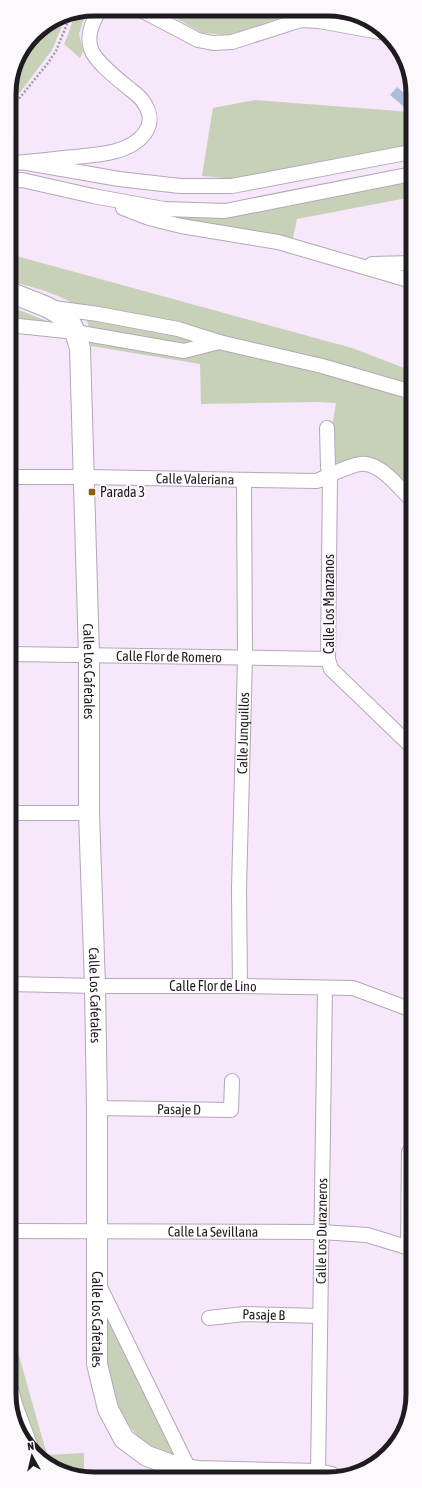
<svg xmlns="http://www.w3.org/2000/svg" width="422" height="1488" viewBox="0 0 422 1488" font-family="'Asap Condensed',sans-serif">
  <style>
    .green { fill: #c7d1b7 }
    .water { fill: #aabcdc }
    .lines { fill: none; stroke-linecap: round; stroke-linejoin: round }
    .minor-casing { stroke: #b4a7b8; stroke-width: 16 }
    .secondary-casing { stroke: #b4a7b8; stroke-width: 22 }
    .path { stroke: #a69ba9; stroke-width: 2.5; stroke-dasharray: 2 2; stroke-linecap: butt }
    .minor { stroke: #fff; stroke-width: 14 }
    .secondary { stroke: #fff; stroke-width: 20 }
    .poi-dot { fill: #8d5c06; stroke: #fcf9fd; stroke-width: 1.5 }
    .labels { text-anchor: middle; stroke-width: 4; stroke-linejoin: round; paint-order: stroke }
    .street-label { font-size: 14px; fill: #201b21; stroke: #fcf9fd }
    .poi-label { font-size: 14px; fill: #201b21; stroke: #fcf9fd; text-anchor: start }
    .rim { fill: none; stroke: #201b21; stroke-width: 5 }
  </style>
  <rect width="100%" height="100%" fill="#f6e7fa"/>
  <g class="green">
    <path d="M160,9l185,2 21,11 -35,-10 -37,1 -64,22 -28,-2z"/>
    <path d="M88,10l-2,2 -7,22 4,17 -3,7 -16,-14 4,-9 7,-22z"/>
    <path d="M67,14l-15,36 -43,57c0,-28 6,-51 24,-72 7,-8 20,-14 29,-20z"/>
    <path d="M255,100l156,12v34l-175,33 -34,-3 11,-68z"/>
    <path d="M412,179v18l-115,22 -4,19 -98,-15 -33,-8z"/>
    <path d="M9,254l343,94 60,23v122l-46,-34h-16l-17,5 -1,-37 4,-24 -19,-1 -116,2 -1,-40 -109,-18c-1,-8 -2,-23 -6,-31 -10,-18 -56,-29 -76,-34z"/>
    <path d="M9,306l43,17 -43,-5z"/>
    <path d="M108,1320l68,137c-8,-3 -17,-6 -25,-10 -6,-3 -12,-9 -16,-14 -26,-32 -31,-73 -27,-113z"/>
    <path d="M10,1324l37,131 37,-2v24h-7l-40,-21 -16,-48 -10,-38z"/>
  </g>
  <path class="water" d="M397,87l14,12v10l-2,2 -19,-16z"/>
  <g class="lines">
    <g class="minor-casing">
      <g id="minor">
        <path d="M139,9l59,31 15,3 19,-1 69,-22 18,1 66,12"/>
        <path d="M9,163c19,0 36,-3 55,-5 26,-3 64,-2 81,-25 8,-12 5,-22 -3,-33 -3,-4 -7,-7 -11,-10 -12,-10 -35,-27 -40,-41 -5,-14 2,-28 9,-40"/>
        <path d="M27,163l92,16 61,7h52l179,-34"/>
        <path d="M9,181l13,-1 71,16 71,13 61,2 187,-37"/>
        <path d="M123,208l26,10 32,8 97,16 134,39"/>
        <path d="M372,264l40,-1"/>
        <path d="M9,325l66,7 109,19 35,-9 -41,-13 -80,-15 -44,-6"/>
        <path d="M219,342l103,24 90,26"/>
        <path d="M327,428l1,39 2,8 -2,184 3,10 81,78"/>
        <path id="s1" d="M10,477h75l232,4c11,-5 38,-19 49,-17 17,2 34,25 46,36"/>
        <path id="s2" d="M10,654l318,5"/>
        <path d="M10,813h79"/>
        <path id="s3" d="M10,984l85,2h145l113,2 59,22"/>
        <path id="s4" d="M240,986l-1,-97 6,-231 -1,-178"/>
        <path id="s5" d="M97,1108l134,2 1,-29"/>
        <path id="s6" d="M10,1231l311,1 46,3 46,14"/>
        <path d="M408,1248l1,-96"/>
        <path d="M99,1285l90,184"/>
        <path id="s7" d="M209,1318l35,-4 75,2"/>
        <path d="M11,1389l5,18 16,43"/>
        <path id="s8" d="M318,1474l7,-486"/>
      </g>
    </g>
    <g class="secondary-casing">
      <g id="secondary">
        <path id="s9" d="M9,292l38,15 22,13 6,12 5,16 9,308v157l6,173 2,122v256l11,45 16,30 23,17 30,11 21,4 120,3 13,3"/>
      </g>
    </g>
    <path class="path" d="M9,111l39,-48 8,-12 15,-37"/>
    <use href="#minor" class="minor"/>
    <use href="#secondary" class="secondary"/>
  </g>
  <rect class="poi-dot" x="88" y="488" width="8" height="8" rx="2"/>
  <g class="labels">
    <g class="street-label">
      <text dy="5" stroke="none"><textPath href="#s1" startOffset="185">Calle Valeriana</textPath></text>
      <text transform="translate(329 604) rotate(-90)" y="5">Calle Los Manzanos</text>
      <text dy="5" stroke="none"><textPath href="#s2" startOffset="159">Calle Flor de Romero</textPath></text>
      <text dy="5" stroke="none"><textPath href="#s9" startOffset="420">Calle Los Cafetales</textPath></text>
      <text dy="5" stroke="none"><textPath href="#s4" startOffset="253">Calle Junquillos</textPath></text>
      <text dy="5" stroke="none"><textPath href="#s3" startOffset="203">Calle Flor de Lino</textPath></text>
      <text dy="5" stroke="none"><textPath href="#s9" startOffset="744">Calle Los Cafetales</textPath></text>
      <text dy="5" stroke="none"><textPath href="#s5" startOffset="82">Pasaje D</textPath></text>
      <text dy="5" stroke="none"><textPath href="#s8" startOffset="243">Calle Los Durazneros</textPath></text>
      <text dy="5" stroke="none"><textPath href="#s6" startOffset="203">Calle La Sevillana</textPath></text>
      <text dy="5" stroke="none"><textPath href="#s7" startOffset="55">Pasaje B</textPath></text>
      <text dy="5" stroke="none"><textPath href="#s9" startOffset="1068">Calle Los Cafetales</textPath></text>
    </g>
    <g class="poi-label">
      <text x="100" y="497">Parada 3</text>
    </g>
  </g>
  <path d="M0 0H422V1488H0ZM94 16H328A78 78 0 0 1 406 94V1394A78 78 0 0 1 328 1472H94A78 78 0 0 1 16 1394V94A78 78 0 0 1 94 16Z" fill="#fcf9fd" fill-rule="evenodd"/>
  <path class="rim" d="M94 16H328A78 78 0 0 1 406 94V1394A78 78 0 0 1 328 1472H94A78 78 0 0 1 16 1394V94A78 78 0 0 1 94 16Z"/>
  <g transform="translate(32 1456) rotate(352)" stroke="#fcf9fd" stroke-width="3" paint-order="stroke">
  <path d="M0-3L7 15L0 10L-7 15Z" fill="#201b21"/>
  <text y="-6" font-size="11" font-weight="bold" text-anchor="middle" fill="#201b21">N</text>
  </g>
</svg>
